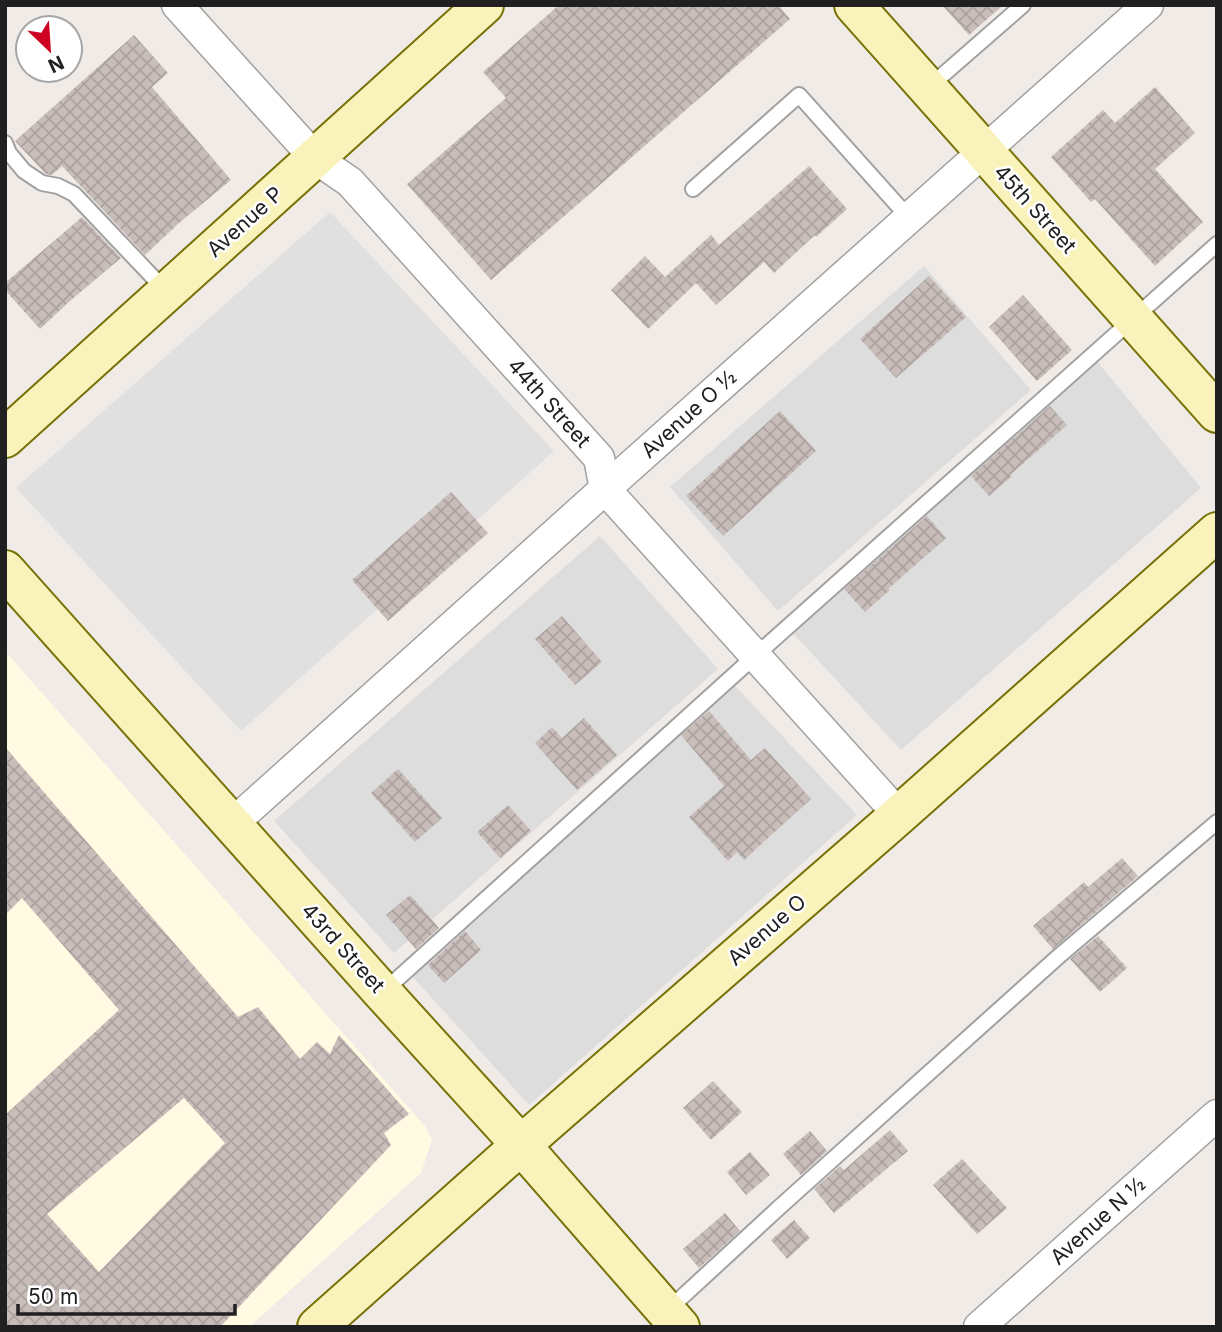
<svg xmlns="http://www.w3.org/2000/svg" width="1222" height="1332" viewBox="0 0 1222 1332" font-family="Inter,sans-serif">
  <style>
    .residential { fill: #dedddd }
    .education { fill: #fffae1 }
    .parking { fill: #e0e0e0 }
    .building { fill: url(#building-cross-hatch); fill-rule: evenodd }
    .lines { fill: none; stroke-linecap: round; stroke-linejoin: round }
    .lane-casing { stroke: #a1a1a1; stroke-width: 18 }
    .street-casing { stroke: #a1a1a1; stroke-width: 33 }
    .secondary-casing { stroke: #787206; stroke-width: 42 }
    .lane { stroke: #fff; stroke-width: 14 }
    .street { stroke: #fff; stroke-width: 30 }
    .secondary { stroke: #f9f3bb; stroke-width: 38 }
    .labels { text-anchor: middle; stroke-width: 5; stroke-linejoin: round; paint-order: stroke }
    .street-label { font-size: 21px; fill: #202020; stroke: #fff }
  </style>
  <defs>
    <pattern id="building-cross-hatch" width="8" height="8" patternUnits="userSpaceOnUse" patternTransform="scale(1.75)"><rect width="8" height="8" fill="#c8bdb9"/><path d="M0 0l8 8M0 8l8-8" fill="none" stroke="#aca29f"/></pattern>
  </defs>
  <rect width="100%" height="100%" fill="#f0ebe6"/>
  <g class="residential">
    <path d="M924,266l107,124 -253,221 -108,-124z"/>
    <path d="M1096,360l105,128 -300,262 -110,-119z"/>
    <path d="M600,536l118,133 -324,284 -120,-132z"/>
    <path d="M734,685l123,130 -328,290 -118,-130z"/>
  </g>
  <path class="education" d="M5,651l420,475 7,14 -11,33 -172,154h-244z"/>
  <path class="parking" d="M330,212l224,239 -313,280 -225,-243z"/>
  <g class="building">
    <path d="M559,5h219l12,14 -299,261 -84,-96 99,-86 -23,-26z"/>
    <path d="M942,5h61l-34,30z"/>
    <path d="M134,35l34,38 -16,14 79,93 -52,43 -34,32 -83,-89 -10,9 -6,-1 -31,-33z"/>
    <path d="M1155,87l40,46 -40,36 48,53 -48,44 -60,-67 -4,3 -40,-45 52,-47 12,13z"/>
    <path d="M809,166l38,43 -31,28 -1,-2 -41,38 -10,-11 -48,43 -20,-22 -48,46 -37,-39 34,-34 20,21 46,-42 8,10z"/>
    <path d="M82,217l39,41 -50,42 -31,29 -35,-39v-7z"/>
    <path d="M929,276l37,41 -70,61 -36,-39z"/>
    <path d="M1023,295l49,55 -35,31 -48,-54z"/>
    <path d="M1050,406l17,19 -57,50 2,1 -23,20 -18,-20z"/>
    <path d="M780,411l36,40 -93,85 -37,-40z"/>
    <path d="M451,492l37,41 -100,88 -36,-41z"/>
    <path d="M927,516l19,22 -58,51 2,1 -25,22 -21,-23z"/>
    <path d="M562,616l40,46 -27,23 -40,-46z"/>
    <path d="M709,711l42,49 14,-12 46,51 -67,61 -7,-8 -9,9 -39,-44 35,-31 -43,-51z"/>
    <path d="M584,718l33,37 -40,35 -42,-47 17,-16 10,11z"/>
    <path d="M5,747l233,270 20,-10 42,52 17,-17 13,12 9,-19 70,79 -25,19 7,12 -171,182h-215v-212l114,-105 -97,-112 -17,17zM184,1098l41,45 -126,129 -52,-58z"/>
    <path d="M398,769l44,49 -27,24 -44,-49z"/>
    <path d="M508,805l23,26 -31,27 -23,-26z"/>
    <path d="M1122,858l16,18 -85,73 -20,-23 51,-44 4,5z"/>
    <path d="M410,895l29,33 -23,21 -30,-34z"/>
    <path d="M465,931l16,19 -37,33 -16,-18z"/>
    <path d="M1098,936l29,32 -27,24 -30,-33z"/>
    <path d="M713,1081l29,31 -31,28 -28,-32z"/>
    <path d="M890,1130l18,21 -74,62 -20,-24 26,-23 4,4z"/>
    <path d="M810,1131l17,20 -26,24 -18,-21z"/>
    <path d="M750,1152l20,23 -24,20 -19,-23z"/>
    <path d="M962,1159l45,49 -30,26 -44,-49z"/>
    <path d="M725,1213l15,18 -41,37 -16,-19z"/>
    <path d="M794,1220l16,18 -23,21 -16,-19z"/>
  </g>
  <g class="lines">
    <g class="lane-casing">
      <g id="lane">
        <path d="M929,87l94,-82"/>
        <path d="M5,143l4,10 15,18 18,12 16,3 16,8 91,96"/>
        <path d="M693,189l106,-94 110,123"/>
        <path d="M384,991l371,-335 462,-412"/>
        <path d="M669,1309l114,-105 276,-248 158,-134"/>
      </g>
    </g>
    <g class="street-casing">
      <g id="street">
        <path d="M177,5l138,153 35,24 249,276 6,31 294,326"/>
        <path d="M232,824l373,-335 543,-484"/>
        <path d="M979,1327l238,-212"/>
      </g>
    </g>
    <g class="secondary-casing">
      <g id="secondary">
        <path d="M854,5l363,408"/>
        <path d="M5,438l479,-433"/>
        <path d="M5,570l377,422 139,153 159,182"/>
        <path d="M317,1327l204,-182 378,-330 318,-283"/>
      </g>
    </g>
    <use href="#lane" class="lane"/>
    <use href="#street" class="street"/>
    <use href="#secondary" class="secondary"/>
  </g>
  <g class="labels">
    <g class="street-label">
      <text transform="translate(1035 209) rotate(48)" y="7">45th Street</text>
      <text transform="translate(245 222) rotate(-42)" y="7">Avenue P</text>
      <text transform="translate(549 403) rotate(48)" y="7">44th Street</text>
      <text transform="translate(689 414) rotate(-42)" y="7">Avenue O ½</text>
      <text transform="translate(767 930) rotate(-41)" y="7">Avenue O</text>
      <text transform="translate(343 948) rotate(48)" y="7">43rd Street</text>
      <text transform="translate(1098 1221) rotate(-42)" y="7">Avenue N ½</text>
    </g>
  </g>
  <rect width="1222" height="1332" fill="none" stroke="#202020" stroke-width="14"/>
  <g transform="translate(49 49) rotate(155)"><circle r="33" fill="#ffffff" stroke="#a6a6a6" stroke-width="2"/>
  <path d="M0-5L12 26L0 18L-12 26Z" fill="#ce0122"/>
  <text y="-10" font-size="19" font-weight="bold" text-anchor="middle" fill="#202020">N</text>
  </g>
  <path d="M18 1304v10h217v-10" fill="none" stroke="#202020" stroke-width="3.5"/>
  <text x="28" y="1304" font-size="21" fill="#202020" stroke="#ffffff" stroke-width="5" paint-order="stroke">50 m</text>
</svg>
